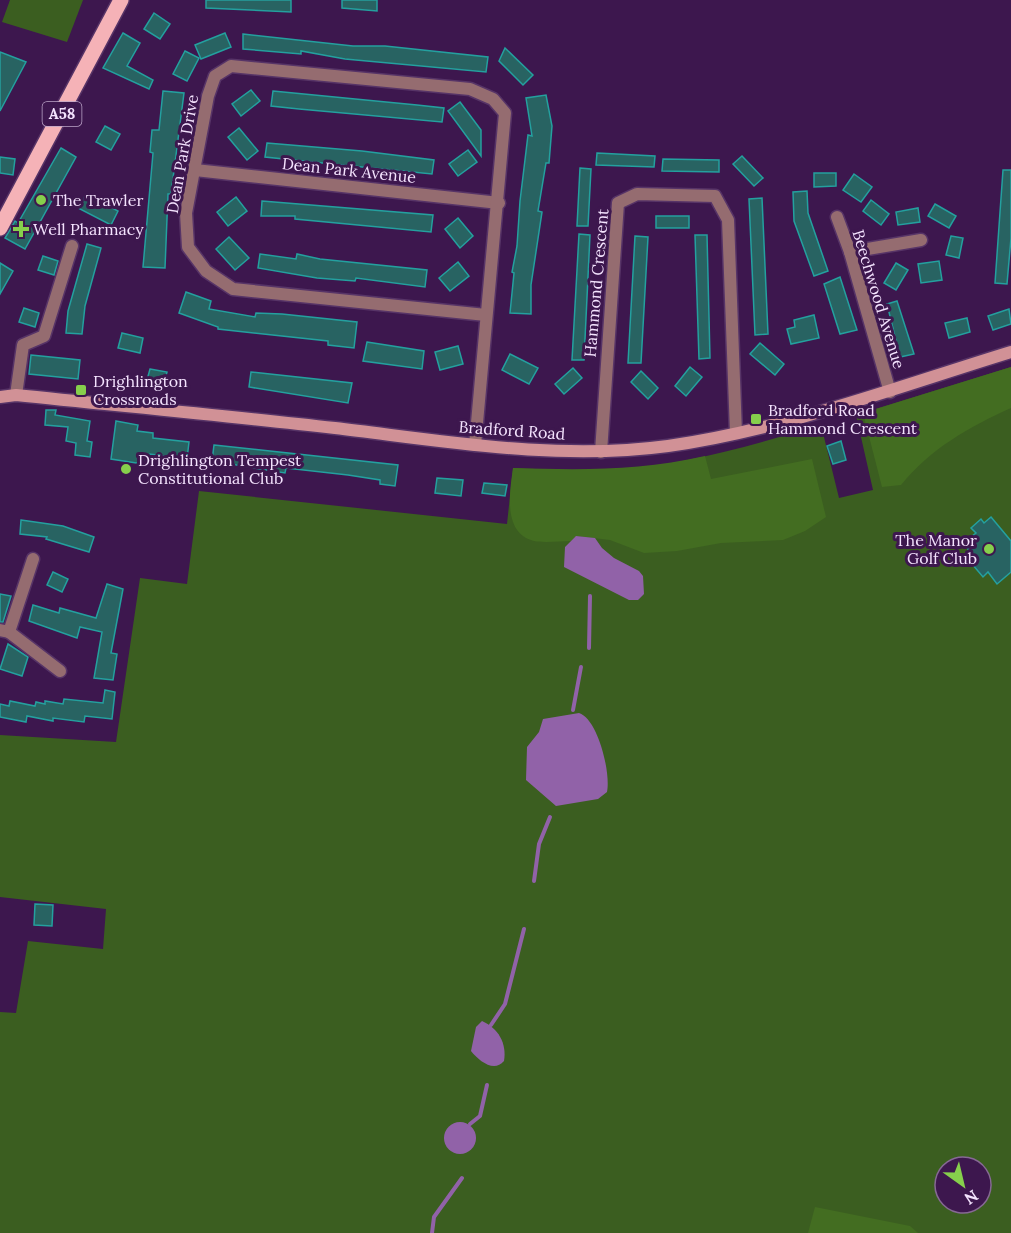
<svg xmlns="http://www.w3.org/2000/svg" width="1011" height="1233" viewBox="0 0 1011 1233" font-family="Lora,serif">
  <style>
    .green { fill: #3b5e20; fill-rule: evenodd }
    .forest { fill: #436d21 }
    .water { fill: #9162a8 }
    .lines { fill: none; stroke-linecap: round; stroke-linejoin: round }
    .stream { stroke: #9162a8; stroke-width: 4 }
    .building { fill: #286362; stroke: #24a09f; stroke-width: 1.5 }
    .street-casing { stroke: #573467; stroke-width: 15 }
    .secondary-casing { stroke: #573467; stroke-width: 15 }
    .primary-casing { stroke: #573467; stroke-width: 18 }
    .street { stroke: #956c70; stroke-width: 12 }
    .secondary { stroke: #d19196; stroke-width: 12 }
    .primary { stroke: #f5b2b7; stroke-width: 15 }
    .poi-dot { fill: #86cf4c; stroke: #3d174e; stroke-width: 2 }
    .labels { text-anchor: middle; stroke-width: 6; stroke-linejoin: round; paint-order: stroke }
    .shield { fill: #3d174e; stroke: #bda6c9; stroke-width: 1.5 }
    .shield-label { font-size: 15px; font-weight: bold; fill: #f4e3fe }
    .street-label { font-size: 16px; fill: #f4e3fe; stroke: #3d174e }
    .poi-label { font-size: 16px; fill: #f4e3fe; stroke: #3d174e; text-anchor: start }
  </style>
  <rect width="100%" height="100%" fill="#3d174e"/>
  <g class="green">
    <path d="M10,0h73l-16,42 -65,-20z"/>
    <path d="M1011,367v866h-1011v-221l16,1 12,-72 75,8 3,-40 -106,-12v-162l116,7 24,-164 47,6 12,-93 308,33 6,-56c29,1 59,4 87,3 76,-3 149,-25 221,-46l18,73 34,-8 -17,-75zM945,1167h36v36h-36z"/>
  </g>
  <g class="forest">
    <path d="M1011,367v41c-42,19 -81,41 -110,77l-19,2 -19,-74z"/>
    <path d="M705,456l6,23 101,-20 14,58 -21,14 -22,9 -62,3 -44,8 -33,2 -34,-13 -33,-4 -6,5c-11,0 -26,2 -37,0 -32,-8 -24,-50 -21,-73 67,2 126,3 192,-12z"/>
    <path d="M815,1207l95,19 8,7h-110z"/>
  </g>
  <g class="water">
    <path d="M576,536l19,2 7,10 12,10 25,13 4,5 1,18 -6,6h-9l-65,-33 1,-20z"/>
    <path d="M579,713c19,6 32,60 28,79l-9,7 -42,7 -30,-26 1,-33 12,-15 4,-13z"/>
    <path d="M482,1021c16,7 25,22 22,40 -10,12 -25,0 -33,-10l5,-24z"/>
    <circle cx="460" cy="1138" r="16"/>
  </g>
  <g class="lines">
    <g class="stream">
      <path d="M589,648l1,-52"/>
      <path d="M573,710l8,-43"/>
      <path d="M534,881l5,-37 11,-27"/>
      <path d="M491,1025l14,-21 19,-75"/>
      <path d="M470,1124l10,-8 7,-31"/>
      <path d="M432,1233l2,-16 28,-39"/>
    </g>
  </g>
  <g class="building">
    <path d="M206,0h85v12l-85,-4z"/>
    <path d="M342,0h35v11l-35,-3z"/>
    <path d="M154,13l16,11 -10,15 -16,-10z"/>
    <path d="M123,33l17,10 -13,23 26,14 -4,9 -46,-21z"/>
    <path d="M225,33l6,14 -30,12 -6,-14z"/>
    <path d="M243,34l110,12h32l103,11 -2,15 -141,-13 -44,-8v3l-58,-5z"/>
    <path d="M505,48l28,27 -10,10 -24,-24z"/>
    <path d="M185,51l14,7 -12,23 -14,-7z"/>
    <path d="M0,52l26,10 -26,49z"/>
    <path d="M251,90l9,11 -19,15 -9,-12z"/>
    <path d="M163,91l21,2 -13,101h-3l-3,74 -22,-1 10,-114 -3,-1 2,-22h7z"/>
    <path d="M273,91l144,14 27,3 -2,14 -143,-13 -28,-3z"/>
    <path d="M546,95l6,31 -3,37h-3l-8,48 4,1 -11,73v29l-21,-1 4,-40 -2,-1 5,-26 3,-45 8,-66 4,1 -6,-38z"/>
    <path d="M460,102l21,28v26l-33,-45z"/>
    <path d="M105,126l15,8 -9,16 -15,-8z"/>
    <path d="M239,128l19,23 -11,9 -19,-23z"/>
    <path d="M267,143l95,8 72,9 -2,14 -90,-9 -77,-8z"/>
    <path d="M61,148l15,9 -51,92 -20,-11 10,-17 3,2z"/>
    <path d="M468,150l9,12 -19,14 -9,-12z"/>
    <path d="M597,153l58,3 -1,11 -58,-2z"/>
    <path d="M742,156l21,22 -9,8 -21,-22z"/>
    <path d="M0,157l15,2 -2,16 -13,-2z"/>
    <path d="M663,159l56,1v12l-57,-1z"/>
    <path d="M580,168l11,1 -3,57h-11z"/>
    <path d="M1003,170h8v68l-4,46 -12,-1z"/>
    <path d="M814,173h22v13l-22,1z"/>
    <path d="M854,174l18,13 -11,15 -18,-12z"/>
    <path d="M807,191l1,22 20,58 -14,5 -20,-55 -1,-29z"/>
    <path d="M86,194l32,17 -7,14 -33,-17z"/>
    <path d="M236,197l11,14 -19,15 -11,-14z"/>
    <path d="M762,198l6,136 -13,1 -6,-136z"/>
    <path d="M871,200l18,14 -8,11 -18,-14z"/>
    <path d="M262,201l171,14 -2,17 -136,-13v-3h-34z"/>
    <path d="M935,204l21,12 -7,12 -21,-12z"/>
    <path d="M918,208l2,14 -22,3 -2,-13z"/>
    <rect x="656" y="216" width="33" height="12"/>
    <path d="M458,218l15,18 -13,12 -15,-19z"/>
    <path d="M579,234l11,1 -6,125h-12z"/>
    <path d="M695,235h12l3,123 -11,1z"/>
    <path d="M635,236l13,1 -7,126h-13z"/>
    <path d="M951,236l12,2 -4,20 -13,-3z"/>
    <path d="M229,237l20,21 -14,12 -19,-21z"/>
    <path d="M87,244l14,4 -16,58 -3,28 -16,-1 2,-22z"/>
    <path d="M260,254l36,5 1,-5 23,5 107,11 -2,17 -69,-9 -1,3 -38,-3 -59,-10z"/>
    <path d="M43,256l15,5 -4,14 -16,-5z"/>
    <path d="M939,261l3,19 -21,3 -3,-19z"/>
    <path d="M458,262l11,14 -19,15 -11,-13z"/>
    <path d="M0,263l13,8 -13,23z"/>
    <path d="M896,263l12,7 -12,20 -12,-7z"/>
    <path d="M840,277l17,53 -17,4 -16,-50z"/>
    <path d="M186,292l25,9 -2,8 46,8 1,-4 26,1 75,8 -3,26 -26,-3v-4l-110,-12v-2l-39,-14z"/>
    <path d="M897,301l17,53 -14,3 -13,-53z"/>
    <path d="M24,308l15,5 -4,14 -16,-5z"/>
    <path d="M1009,309l2,15 -18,6 -5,-14z"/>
    <path d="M814,315l5,23 -28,6 -4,-15 8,-2 -1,-7z"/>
    <path d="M967,318l3,14 -21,6 -4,-15z"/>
    <path d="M122,333l21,5 -3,15 -22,-5z"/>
    <path d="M367,342l57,9 -2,18 -59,-8z"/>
    <path d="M760,343l24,21 -9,11 -25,-21z"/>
    <path d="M458,346l5,18 -23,6 -5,-18z"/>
    <path d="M510,354l28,14 -9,16 -27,-14z"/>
    <path d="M31,355l49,5 -2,19 -49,-5z"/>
    <path d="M690,367l12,10 -16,19 -11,-10z"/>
    <path d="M573,368l9,10 -18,16 -9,-10z"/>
    <path d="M150,369l17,3 -3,11 -17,-3z"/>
    <path d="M641,371l17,17 -10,11 -17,-17z"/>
    <path d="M251,372l101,11 -4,20 -99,-16z"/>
    <path d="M46,410h10l-1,5 35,6 -3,20 5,1 -2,15 -15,-2 1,-12 -10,-2 2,-14 -23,-2z"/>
    <path d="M116,421l22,4 -1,6 16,2v5l36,4 -2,17 -37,-5 -1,11 -38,-6z"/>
    <path d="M841,441l5,19 -13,4 -6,-18z"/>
    <path d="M214,445l184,20 -3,21 -15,-2v-4l-32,-5 -62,-7 -1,5 -73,-12z"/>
    <path d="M437,478l26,2 -2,16 -26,-3z"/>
    <path d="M484,483l23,2 -2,11 -23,-3z"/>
    <path d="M991,517l20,24v31l-14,12 -9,-12 -5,5 -16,-19 5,-4 -9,-11 13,-10 -5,-5 10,-9 3,4z"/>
    <path d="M21,520l42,6 31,11 -5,15 -43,-13 1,-2 -27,-3z"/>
    <path d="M53,572l15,7 -6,13 -15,-7z"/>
    <path d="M107,584l16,5 -12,64 6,1 -4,26 -19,-2 8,-46 -22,-5 -3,11 -48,-17 4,-16 26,8 1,-5 36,10z"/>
    <path d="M0,594l11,2 -8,26h-3z"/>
    <path d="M8,644l20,13 -6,19 -22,-7z"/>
    <path d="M105,690l10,2 -3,27 -27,-3 -1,6 -31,-4v3l-26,-5 -1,6 -26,-5v-13l9,2 1,-5 25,5 1,-4 9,2v-3l18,3 1,-5 39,4z"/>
    <path d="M35,904l18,1 -1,21 -18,-1z"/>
  </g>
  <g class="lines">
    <g class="street-casing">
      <g id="street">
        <path d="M195,170l304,33"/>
        <path d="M837,217l13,35 40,140"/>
        <path d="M850,252l71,-12"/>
        <path d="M16,395l7,-50 21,-9 28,-90"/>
        <path d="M475,445l30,-332 -12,-14 -23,-10 -239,-23 -16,10 -7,20 -22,117 2,34 18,24 27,18 253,26"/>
        <path d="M601,452l17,-249 19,-9 78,2 13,24 8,213"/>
        <path d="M0,630l9,2 24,-73"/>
        <path d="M9,632l51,39"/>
      </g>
    </g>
    <g class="secondary-casing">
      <path id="secondary" d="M0,397l16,-2c106,11 213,21 319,33 110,13 222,33 333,18 115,-16 232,-60 343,-94"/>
    </g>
    <g class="primary-casing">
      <path id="primary" d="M0,228l121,-228"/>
    </g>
    <use href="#street" class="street"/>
    <use href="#secondary" class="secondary"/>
    <use href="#primary" class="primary"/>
  </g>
  <g class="poi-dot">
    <circle cx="41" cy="200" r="6"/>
    <path d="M18 220h6v6h6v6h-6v6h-6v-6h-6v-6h6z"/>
    <rect x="75" y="384" width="12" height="12" rx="3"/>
    <rect x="750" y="413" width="12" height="12" rx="3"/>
    <circle cx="126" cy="469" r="6"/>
    <circle cx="989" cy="549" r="6"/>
  </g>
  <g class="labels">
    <rect class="shield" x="42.5" y="102" width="39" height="24" rx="4.5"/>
    <g class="shield-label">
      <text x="62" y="119">A58</text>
    </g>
    <g class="street-label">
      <text transform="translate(182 154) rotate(-80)" y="6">Dean Park Drive</text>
      <text transform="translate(349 170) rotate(6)" y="6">Dean Park Avenue</text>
      <text transform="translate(596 283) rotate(-85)" y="6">Hammond Crescent</text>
      <text transform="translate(879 299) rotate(73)" y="6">Beechwood Avenue</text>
      <text transform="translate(512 430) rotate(4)" y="6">Bradford Road</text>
    </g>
    <g class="poi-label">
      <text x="53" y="206">The Trawler</text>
      <text x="33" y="235">Well Pharmacy</text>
      <text x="93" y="387">Drighlington<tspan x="93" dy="18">Crossroads</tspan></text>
      <text x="768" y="416">Bradford Road<tspan x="768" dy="18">Hammond Crescent</tspan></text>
      <text x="138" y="466">Drighlington Tempest<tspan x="138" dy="18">Constitutional Club</tspan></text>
      <text x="977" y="546" text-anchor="end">The Manor<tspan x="977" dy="18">Golf Club</tspan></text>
    </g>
  </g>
  <g transform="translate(963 1185) rotate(146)"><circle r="28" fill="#3d174e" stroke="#866994" stroke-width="1.5"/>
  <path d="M0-4.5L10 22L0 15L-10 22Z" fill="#86cf4c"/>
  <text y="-9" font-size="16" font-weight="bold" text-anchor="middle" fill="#f4e3fe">N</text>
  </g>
</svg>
